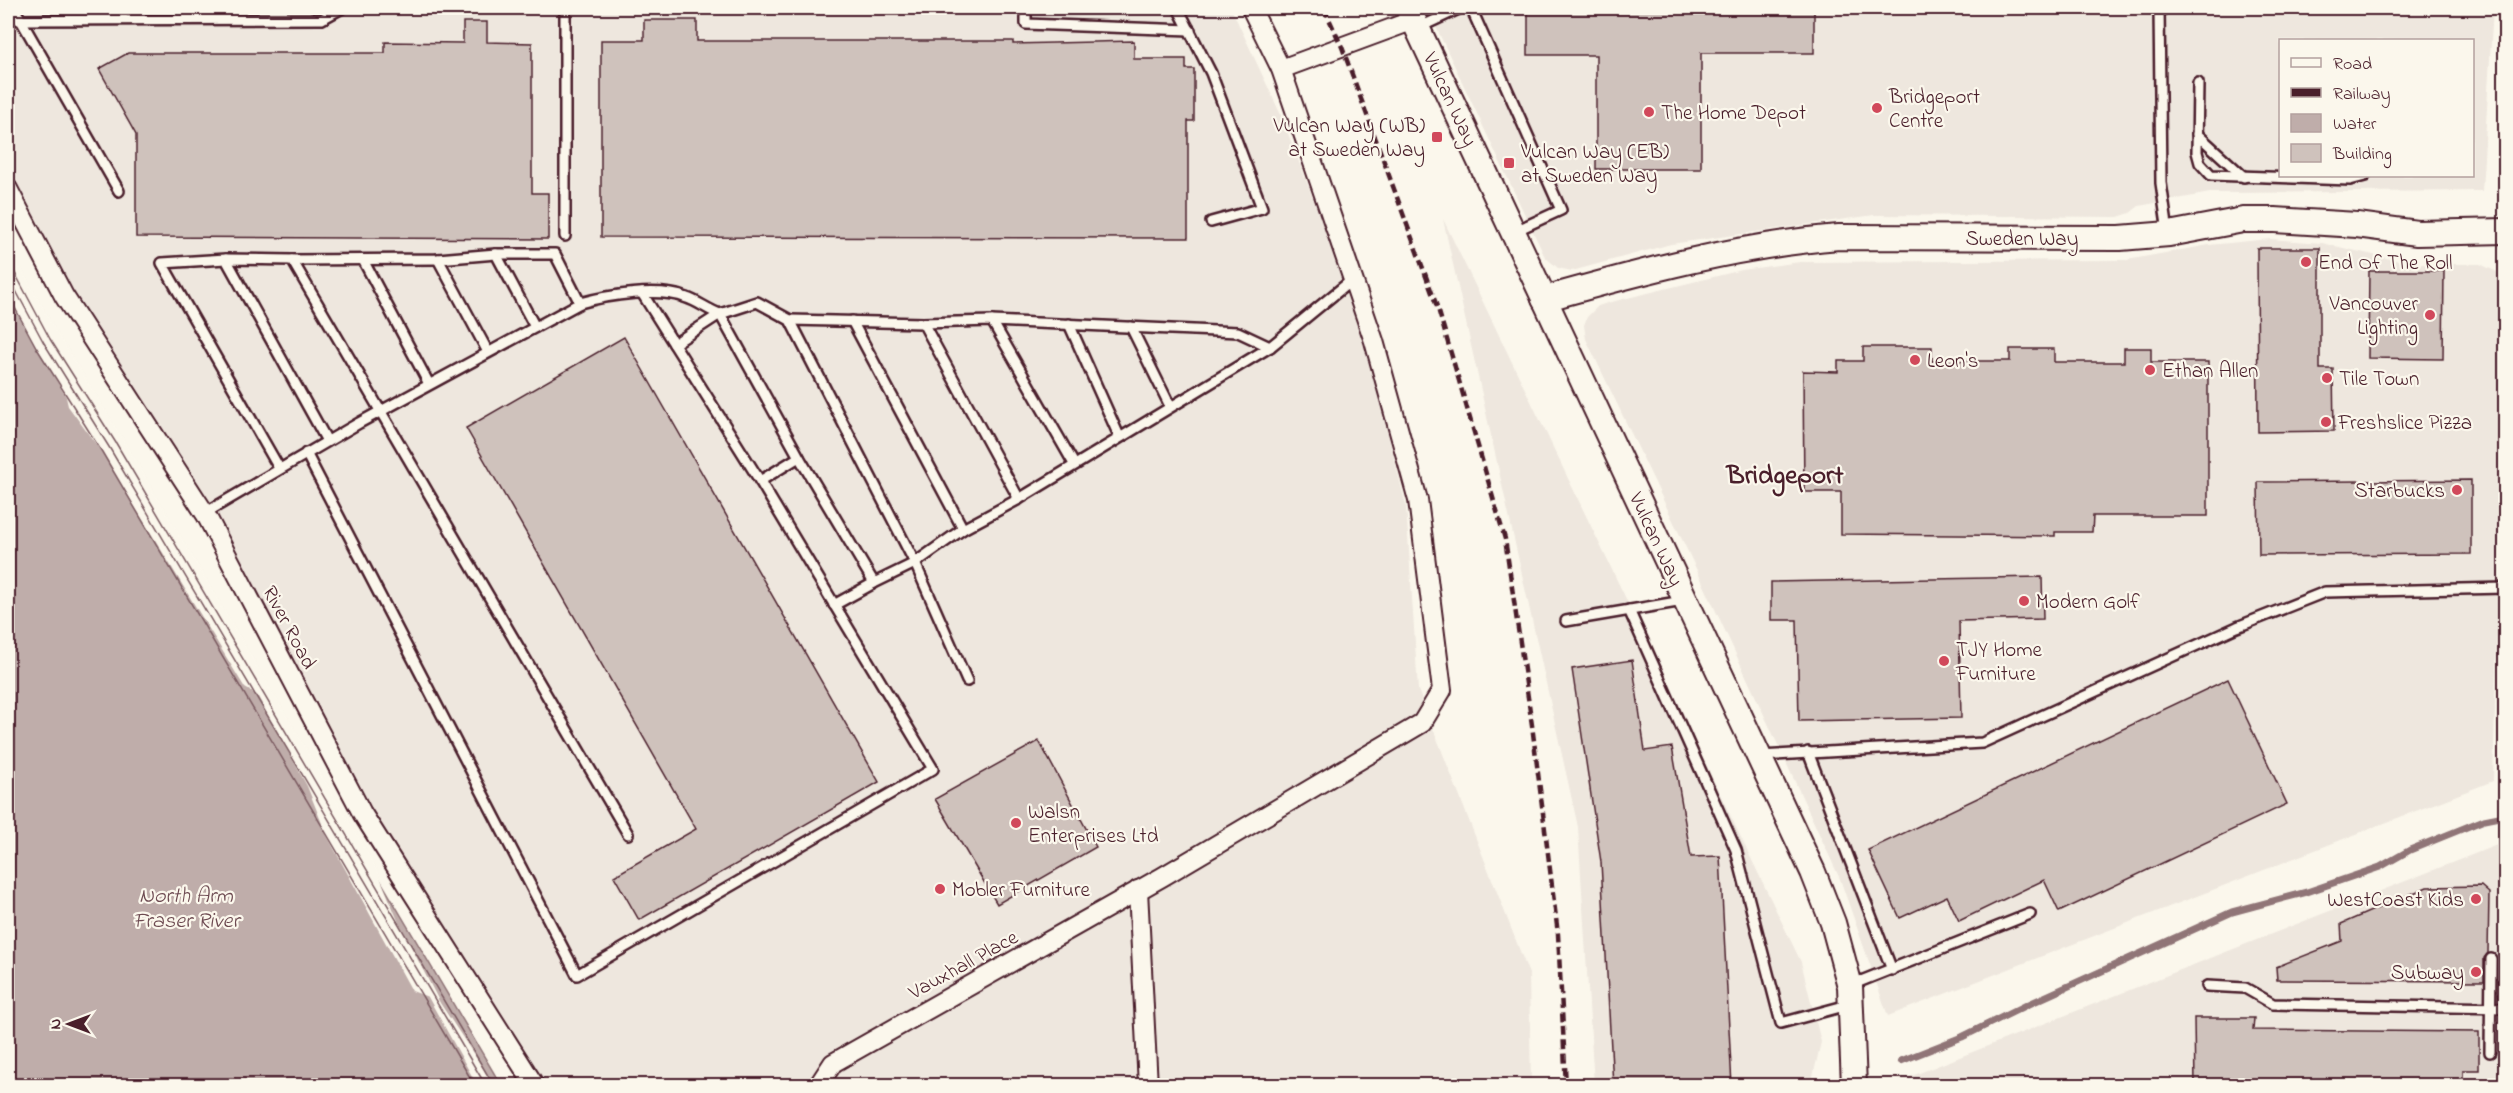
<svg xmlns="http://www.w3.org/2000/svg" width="2513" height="1093" viewBox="0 0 2513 1093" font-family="'Indie Flower',sans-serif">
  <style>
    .built { fill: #eee7de; fill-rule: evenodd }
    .water { fill: #bfadaa; stroke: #907477; stroke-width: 1.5 }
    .pier { fill: #fbf7ec }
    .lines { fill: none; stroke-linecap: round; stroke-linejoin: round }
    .shore { stroke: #79585e; stroke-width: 1.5 }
    .stream { stroke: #907477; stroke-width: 7 }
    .building { fill: #cfc2bc; stroke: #4a1f2b; stroke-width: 1.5 }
    .lane-casing { stroke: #4a1f2b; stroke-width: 14 }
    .street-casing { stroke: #4a1f2b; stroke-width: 22 }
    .secondary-casing { stroke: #4a1f2b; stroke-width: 28 }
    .lane { stroke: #fbf7ec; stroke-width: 9 }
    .street { stroke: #fbf7ec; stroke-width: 18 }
    .secondary { stroke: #fbf7ec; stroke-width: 24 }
    .rail { stroke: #4a1f2b; stroke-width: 4.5; stroke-dasharray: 9 4.5; stroke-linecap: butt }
    .poi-dot { fill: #d1495b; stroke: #fbf7ec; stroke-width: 2 }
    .labels { text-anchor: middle; stroke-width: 4.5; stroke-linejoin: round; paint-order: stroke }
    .poi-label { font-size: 21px; fill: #4a1f2b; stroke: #fbf7ec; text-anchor: start }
    .street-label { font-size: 21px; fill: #4a1f2b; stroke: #fbf7ec }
    .water-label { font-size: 22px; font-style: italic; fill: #6d4a51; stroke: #fbf7ec }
    .district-label { font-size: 27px; font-weight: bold; fill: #4a1f2b; stroke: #fbf7ec }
  </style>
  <rect width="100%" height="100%" fill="#fbf7ec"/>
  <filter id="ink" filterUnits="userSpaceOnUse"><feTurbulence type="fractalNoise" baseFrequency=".0167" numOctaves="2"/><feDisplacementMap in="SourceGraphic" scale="12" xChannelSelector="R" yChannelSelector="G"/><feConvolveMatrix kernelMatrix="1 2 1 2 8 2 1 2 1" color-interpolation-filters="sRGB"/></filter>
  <g filter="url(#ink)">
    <g class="built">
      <path d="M8,8h1223l49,105 59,152 37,121 30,119 12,185 111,284 2,111h-996l-173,-272 -156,-298 -198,-326z"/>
      <path d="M1427,8h1066l-11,183 -272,2 -71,13 -9,7 -12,4 -244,-2 -203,29 -99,27 -14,-3 -13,-11zM2280,40h192v136h-192z"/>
      <path d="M1443,219l358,743 20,80 -10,43h-217l-16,-258z"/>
      <path d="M2270,239l52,4 90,21h68l17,8 7,9 1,58 -12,442 -605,235 -48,-137 -138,-298 -116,-242 -2,-14 3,-8 11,-11 9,-3 135,-33 58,-8 327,-2 82,-15z"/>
      <path d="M2497,845v240l-598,1v-5z"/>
    </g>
    <path class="water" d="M8,247l47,89 66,104 380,645h-493z"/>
    <path class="pier" d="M8,244l50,90 65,105 252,426 24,58 41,80 54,82h-17l-49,-88 -16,-6 -85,-155 -20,-50 -50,-91 -12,-7 -142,-234 -35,-48 -2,-9 -58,-99z"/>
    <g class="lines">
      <g class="shore">
        <path d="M8,260l42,79 66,104 378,643"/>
        <path d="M8,276l36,67 65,104 377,639"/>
        <path d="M8,295l28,52 66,105 373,634"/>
      </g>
      <path class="stream" d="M1901,1061l61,-24 65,-32 205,-93 75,-20 73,-25 30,-17 74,-30 15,-3"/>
    </g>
    <g class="building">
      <path d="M1528,8h286v45h-113v116h-105v-114h-68z"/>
      <path d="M644,20h53v21h316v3l121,-3v18h52v10h8v52h-6v117l-587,-1v-197h43z"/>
      <path d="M463,22h24v20l45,1v150h16v46l-412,-2v-102l-37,-66 29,-16h257v-11l78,1z"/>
      <path d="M2257,248h63v121h13l1,62 -76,1z"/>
      <path d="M2369,271h75l-1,88 -75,-1z"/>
      <path d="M624,337l255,445 -240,138 -25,-44 82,-47 -230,-401z"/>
      <path d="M1863,347h69v14h78v-12h44v13h70v-14h27v14h57v154h-115l-1,16h-37v4l-214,-2v-42h-37l-1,-121 35,1v-11h25z"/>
      <path d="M2471,480v74l-212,1 -1,-73z"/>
      <path d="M2042,577l1,42 -84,2 2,97 -162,3 -2,-101h-26v-38z"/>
      <path d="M1632,660l13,91 27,-4 19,110 29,-1 12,230h-119l-12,-224 -29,-193z"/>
      <path d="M2228,679l59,125 -228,108 -15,-32 -85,41 -12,-25 -47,22 -32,-68z"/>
      <path d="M1039,741l57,106 -99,57 -62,-105z"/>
      <path d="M2481,886l8,7 -1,60 -4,5v23l-207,-1 -1,-13 66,-26 -1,-17 86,-37z"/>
      <path d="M2194,1018h60l-1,12 226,2v38h-16v16h-268z"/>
    </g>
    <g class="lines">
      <g class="lane-casing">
        <g id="lane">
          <path d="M14,8l105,183"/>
          <path d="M565,8v228"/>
          <path d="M1026,8v16l164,6"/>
          <path d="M1178,8l33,65 51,135 -51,14"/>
          <path d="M1471,8l90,202 -48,22"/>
          <path d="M2159,8l2,175 7,49"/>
          <path d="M19,20l303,-1 20,-11"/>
          <path d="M1418,28l43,-20"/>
          <path d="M2198,83l-1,69 3,11 11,12 139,5 15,-4"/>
          <path d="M2197,134l47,43"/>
          <path d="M496,254h59l25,49"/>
          <path d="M226,259l101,182"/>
          <path d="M438,259l50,93"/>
          <path d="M292,260l146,-1 58,-5 39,73"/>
          <path d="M363,260l66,124"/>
          <path d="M790,320l133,3 69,-2 246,11 32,15"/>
          <path d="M852,321l111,208"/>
          <path d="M992,321l82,143"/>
          <path d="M923,323l96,176"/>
          <path d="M1069,324l50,112"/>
          <path d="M1131,327l39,79"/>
          <path d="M674,344l46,-30 37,-12 33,18 125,243 52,118"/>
          <path d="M306,453l271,522 356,-206 -173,-288 -118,-188"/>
          <path d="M279,468l-117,-205 64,-4 66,1 336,574"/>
          <path d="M760,481l39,-24"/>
          <path d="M205,513l154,-90 221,-120c28,-8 79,-16 107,-5 10,3 21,12 33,16l79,143 75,126 41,-20 48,-34 56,-30 251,-152 83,-68"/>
          <path d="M834,605l40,-22"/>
          <path d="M1629,610l107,240 45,173 67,-18"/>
          <path d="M1566,621l117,-20"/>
          <path d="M1808,752l84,218"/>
          <path d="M1760,756l222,-13 255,-116 88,-35 181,-4"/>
          <path d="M1851,985l179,-71"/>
          <path d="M2207,986l38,2 28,16 233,4"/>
          <path d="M2490,1052l1,-93"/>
        </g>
      </g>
      <g class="street-casing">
        <g id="street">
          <path d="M1281,69l133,-49"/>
          <path d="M8,189l56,107 142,219 156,298 173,273"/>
          <path d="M1138,890l10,196"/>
          <path d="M818,1086l15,-23 329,-186 260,-154 20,-33 -24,-190 -44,-159 -93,-272 -30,-61"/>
        </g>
      </g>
      <g class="secondary-casing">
        <g id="secondary">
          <path d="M1408,8l405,864 20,51 17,63 4,100"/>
          <path d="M1544,299c96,-27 195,-54 295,-62l281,1 49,-4 74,-14h32l82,5 60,8 89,-2"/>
        </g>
      </g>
      <use href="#lane" class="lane"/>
      <use href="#street" class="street"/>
      <use href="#secondary" class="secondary"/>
      <path class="rail" d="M1324,8l18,39 97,265 66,227 27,186 26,209 8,152"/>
    </g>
  </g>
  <g class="poi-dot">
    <circle cx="1877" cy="108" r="6"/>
    <circle cx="1649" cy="112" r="6"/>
    <rect x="1431" y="131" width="12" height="12" rx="3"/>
    <rect x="1503" y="157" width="12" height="12" rx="3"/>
    <circle cx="2306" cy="262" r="6"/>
    <circle cx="2430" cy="315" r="6"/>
    <circle cx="1915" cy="360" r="6"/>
    <circle cx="2150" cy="370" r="6"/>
    <circle cx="2327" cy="378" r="6"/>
    <circle cx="2326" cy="422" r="6"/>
    <circle cx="2457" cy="490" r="6"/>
    <circle cx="2024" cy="601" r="6"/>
    <circle cx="1944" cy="661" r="6"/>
    <circle cx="1016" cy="823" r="6"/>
    <circle cx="940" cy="889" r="6"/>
    <circle cx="2476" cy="899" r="6"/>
    <circle cx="2476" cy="972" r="6"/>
  </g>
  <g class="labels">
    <g class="poi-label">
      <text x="1889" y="103">Bridgeport<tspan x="1889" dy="24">Centre</tspan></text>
      <text x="1661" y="119">The Home Depot</text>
      <text x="1425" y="132" text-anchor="end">Vulcan Way (WB)<tspan x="1425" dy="24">at Sweden Way</tspan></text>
      <text x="1521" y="158">Vulcan Way (EB)<tspan x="1521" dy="24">at Sweden Way</tspan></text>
      <text x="2318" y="269">End Of The Roll</text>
      <text x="2418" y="310" text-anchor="end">Vancouver<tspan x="2418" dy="24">Lighting</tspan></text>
      <text x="1927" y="367">Leon's</text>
      <text x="2162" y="377">Ethan Allen</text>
      <text x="2339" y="385">Tile Town</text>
      <text x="2338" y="429">Freshslice Pizza</text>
      <text x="2445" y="497" text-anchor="end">Starbucks</text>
      <text x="2036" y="608">Modern Golf</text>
      <text x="1956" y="656">TJY Home<tspan x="1956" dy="24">Furniture</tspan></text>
      <text x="1028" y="818">Walsn<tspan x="1028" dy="24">Enterprises Ltd</tspan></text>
      <text x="952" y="896">Mobler Furniture</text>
      <text x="2464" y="906" text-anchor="end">WestCoast Kids</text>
      <text x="2464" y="979" text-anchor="end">Subway</text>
    </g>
    <g class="street-label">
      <text transform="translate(1451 99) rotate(65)" y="7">Vulcan Way</text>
      <text x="2022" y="245">Sweden Way</text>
      <text transform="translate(1657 539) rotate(65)" y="7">Vulcan Way</text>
      <text transform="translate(290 627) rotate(62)" y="7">River Road</text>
      <text transform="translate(963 964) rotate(-29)" y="7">Vauxhall Place</text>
    </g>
    <g class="water-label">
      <text x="186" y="902">North Arm<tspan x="186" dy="25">Fraser River</tspan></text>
    </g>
    <g class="district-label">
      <text x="1785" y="483">Bridgeport</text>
    </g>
  </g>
  <rect width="2513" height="1093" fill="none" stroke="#fbf7ec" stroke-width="30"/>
  <rect x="15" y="15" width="2483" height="1063" fill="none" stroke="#4a1f2b" stroke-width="2" filter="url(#ink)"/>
  <rect x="2279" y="39" width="195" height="138" fill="#fbf7ec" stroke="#b4a19f" stroke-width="1.5"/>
  <rect x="2291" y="58" width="30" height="9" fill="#fbf7ec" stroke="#b4a19f" stroke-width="1.5"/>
  <text x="2333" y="69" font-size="18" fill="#4a1f2b">Road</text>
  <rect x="2291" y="88" width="30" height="9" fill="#4a1f2b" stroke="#b4a19f" stroke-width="1.5"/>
  <text x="2333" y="99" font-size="18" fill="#4a1f2b">Railway</text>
  <rect x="2291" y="114" width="30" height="18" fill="#bfadaa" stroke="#b4a19f" stroke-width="1.5"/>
  <text x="2333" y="129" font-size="18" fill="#4a1f2b">Water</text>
  <rect x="2291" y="144" width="30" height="18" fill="#cfc2bc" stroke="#b4a19f" stroke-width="1.5"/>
  <text x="2333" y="159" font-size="18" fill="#4a1f2b">Building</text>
  <g transform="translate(69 1024) rotate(270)" stroke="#fbf7ec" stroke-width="4.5" paint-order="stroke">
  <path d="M0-4.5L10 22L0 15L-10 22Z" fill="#4a1f2b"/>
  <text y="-9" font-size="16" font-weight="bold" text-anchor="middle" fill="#4a1f2b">N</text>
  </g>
</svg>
